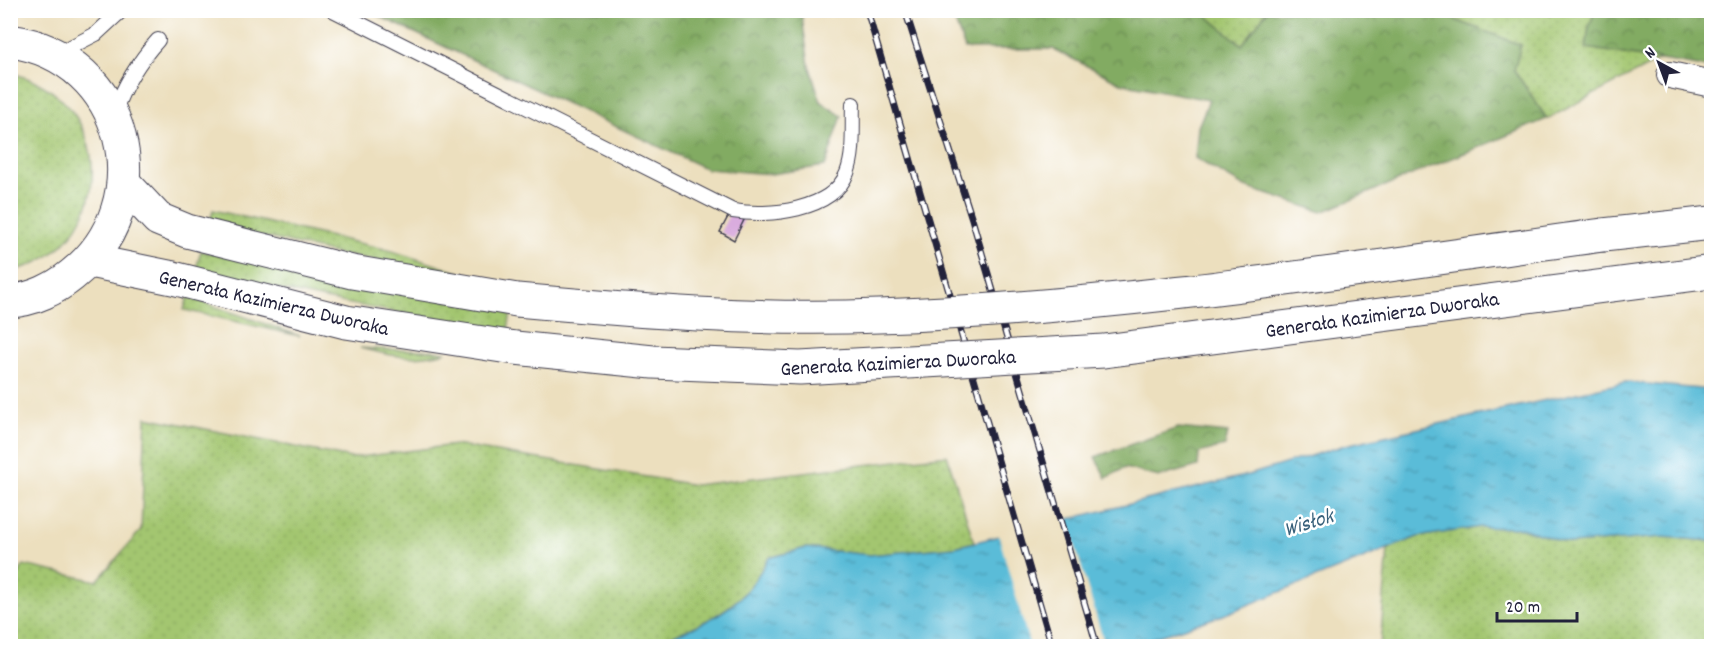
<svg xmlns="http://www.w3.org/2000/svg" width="1722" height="657" viewBox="0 0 1722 657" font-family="Dekko,sans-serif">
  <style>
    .grass { fill: url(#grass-dots); stroke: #627456; stroke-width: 1.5 }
    .forest { fill: url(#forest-crowns); stroke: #52664e; stroke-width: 1.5 }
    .water { fill: url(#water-ripples); stroke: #3e6f8a; stroke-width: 1.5 }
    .pier { fill: #ecdfbe }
    .building { fill: #d9acde }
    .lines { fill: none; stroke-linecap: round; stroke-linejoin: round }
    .service-casing { stroke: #403e4f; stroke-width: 16 }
    .minor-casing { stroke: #403e4f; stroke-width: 28 }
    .secondary-casing { stroke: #403e4f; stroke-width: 35 }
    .service { stroke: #fff; stroke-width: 14 }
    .minor { stroke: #fff; stroke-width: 26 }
    .secondary { stroke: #fff; stroke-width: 33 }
    .rail-casing { stroke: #22223b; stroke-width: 7 }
    .rail { stroke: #fff; stroke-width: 4.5; stroke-dasharray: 14; stroke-linecap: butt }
    .secondary-bridge-casing { stroke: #403e4f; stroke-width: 35; stroke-linecap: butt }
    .secondary-bridge { stroke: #fff; stroke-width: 33 }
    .labels { text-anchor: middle; stroke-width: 5; stroke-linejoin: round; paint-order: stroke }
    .street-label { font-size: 21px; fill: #22223b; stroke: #fff }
    .water-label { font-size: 22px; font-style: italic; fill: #38607a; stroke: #fff }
  </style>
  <defs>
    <pattern id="grass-dots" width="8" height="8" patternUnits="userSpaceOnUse" patternTransform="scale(1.5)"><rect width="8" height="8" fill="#a3c670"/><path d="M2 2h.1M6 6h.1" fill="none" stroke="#8caa62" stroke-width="1.8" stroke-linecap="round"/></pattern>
    <pattern id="forest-crowns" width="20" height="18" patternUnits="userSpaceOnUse" patternTransform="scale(1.5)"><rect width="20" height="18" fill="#82ab62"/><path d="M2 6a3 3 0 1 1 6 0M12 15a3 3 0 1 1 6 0" fill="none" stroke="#6a8b52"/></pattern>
    <pattern id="water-ripples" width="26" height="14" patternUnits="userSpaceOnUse" patternTransform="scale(1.5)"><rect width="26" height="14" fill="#5abcd8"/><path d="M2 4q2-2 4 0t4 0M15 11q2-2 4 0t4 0" fill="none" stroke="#4a98b0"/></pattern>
  </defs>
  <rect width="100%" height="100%" fill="#fff"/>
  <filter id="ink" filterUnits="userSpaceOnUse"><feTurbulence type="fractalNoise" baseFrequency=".0167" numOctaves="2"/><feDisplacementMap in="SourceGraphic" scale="12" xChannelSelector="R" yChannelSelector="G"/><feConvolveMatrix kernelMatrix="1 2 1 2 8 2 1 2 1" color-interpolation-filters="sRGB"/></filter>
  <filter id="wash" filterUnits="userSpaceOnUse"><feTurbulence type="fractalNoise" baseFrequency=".008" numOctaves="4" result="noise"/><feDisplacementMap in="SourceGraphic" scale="24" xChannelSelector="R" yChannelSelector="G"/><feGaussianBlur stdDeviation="1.35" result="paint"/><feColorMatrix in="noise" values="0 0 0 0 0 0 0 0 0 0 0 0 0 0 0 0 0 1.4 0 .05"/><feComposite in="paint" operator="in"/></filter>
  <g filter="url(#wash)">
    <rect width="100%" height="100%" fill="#ecdfbe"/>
    <g class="grass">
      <path d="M1546,10l4,4 2,-3h43l-6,16 -3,21 74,12 -113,59 -33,-49 7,-25 -71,-27 -1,-7z"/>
      <path d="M1201,11h66l-25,34z"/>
      <path d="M10,73c109,24 110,175 1,198z"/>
      <path d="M213,210l176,40 78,25 -124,-20 -134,-31z"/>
      <path d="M201,251l310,61 -3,19c-105,-17 -209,-34 -312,-62z"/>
      <path d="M188,297l112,39 -116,-26z"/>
      <path d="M360,348c29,3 57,0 86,4 -33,9 -54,4 -86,-4z"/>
      <path d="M146,417l205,41 104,-13 240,40 252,-30 27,87 -19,5 -85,8 -64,-7 -37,10c-7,10 -13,22 -21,31 -24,29 -71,46 -106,57h-631v-62l13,-19 73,16 44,-51z"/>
      <path d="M1480,527l41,1 49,16 93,-7 48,4v105h-331l8,-97 29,-12z"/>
    </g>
    <g class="forest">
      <path d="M719,11l63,5 7,-5h12l8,54 12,37 21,14 -17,50 -54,8 -64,-5 -339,-158z"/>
      <path d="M951,11h250l41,34 25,-34h182l1,7 71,27 -7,25 33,49 -225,93 -77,-25 -50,-29 3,-31 11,-27 -88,-17 -68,-34h-88z"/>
      <path d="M1595,11h116v57l-125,-20 3,-21z"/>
      <path d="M1178,428l50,5 -3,13 -26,7 -1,13 -39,11 -34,-9 -19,10 -11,-21z"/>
    </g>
    <path class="water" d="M1626,382l85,8v151l-48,-4 -93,7 -49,-16 -41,-1 -63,10 -194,78 -94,31h-487c35,-11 82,-27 106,-57 8,-9 14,-21 21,-31l37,-10 64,7 85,-8 297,-73 93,-29z"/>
    <path class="pier" d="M1066,515l39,131h-75l-32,-113z"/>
    <g id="blocks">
      <path class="building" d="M730,213l14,7 -10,20 -14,-8z"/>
    </g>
  </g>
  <g filter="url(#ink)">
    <use href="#blocks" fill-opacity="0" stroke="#403e4f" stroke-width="1.5"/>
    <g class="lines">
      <g class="service-casing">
        <g id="service">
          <path d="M333,10l400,201c35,6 99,0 114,-38 8,-20 5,-48 6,-69"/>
          <path d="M57,54l39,-20 26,-24"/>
          <path d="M114,113c10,-28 24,-51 44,-73"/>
        </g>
      </g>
      <g class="minor-casing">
        <path id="minor" d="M1670,75l42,9"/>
      </g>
      <g class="secondary-casing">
        <g id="secondary">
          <path d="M10,41c118,16 153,162 62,234 -16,13 -39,25 -62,26"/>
          <path d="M125,184l33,35 29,12 165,41 165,28"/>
          <path d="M1603,235l109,-12"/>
          <path d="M90,261l83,17 173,44 169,26"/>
        </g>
      </g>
      <use href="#service" class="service"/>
      <use href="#minor" class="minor"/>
      <use href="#secondary" class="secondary"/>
      <g class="rail-casing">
        <g id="rail">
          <path d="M867,10l185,636"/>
          <path d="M905,10l67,209 125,427"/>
        </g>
      </g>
      <use href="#rail" class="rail"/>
      <g class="secondary-bridge-casing">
        <g id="secondary-bridge">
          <path d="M517,300c121,11 241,21 362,16 243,-8 484,-48 724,-81"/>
          <path d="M515,348l138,14 147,6 304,-17 608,-79"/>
        </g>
      </g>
      <use href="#secondary-bridge" class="secondary-bridge"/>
    </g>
  </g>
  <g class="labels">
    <g class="street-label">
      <text transform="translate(274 302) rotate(13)" y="7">Generała Kazimierza Dworaka</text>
      <text transform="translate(1382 314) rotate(-8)" y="7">Generała Kazimierza Dworaka</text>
      <text transform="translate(898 362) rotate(-3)" y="7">Generała Kazimierza Dworaka</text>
    </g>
    <g class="water-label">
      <text transform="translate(1308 521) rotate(-17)" y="8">Wisłok</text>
    </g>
  </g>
  <rect width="1722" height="657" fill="none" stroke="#fff" stroke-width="36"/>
  <g transform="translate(1659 63) rotate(319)" stroke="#ffffff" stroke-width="4.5" paint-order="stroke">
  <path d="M0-4.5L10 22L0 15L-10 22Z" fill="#22223b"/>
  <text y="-9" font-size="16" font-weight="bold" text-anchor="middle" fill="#22223b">N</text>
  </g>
  <path d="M1497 612v9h80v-9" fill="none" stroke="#22223b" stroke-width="3"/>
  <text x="1506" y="612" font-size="18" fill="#22223b" stroke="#ffffff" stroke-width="4.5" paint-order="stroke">20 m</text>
</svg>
